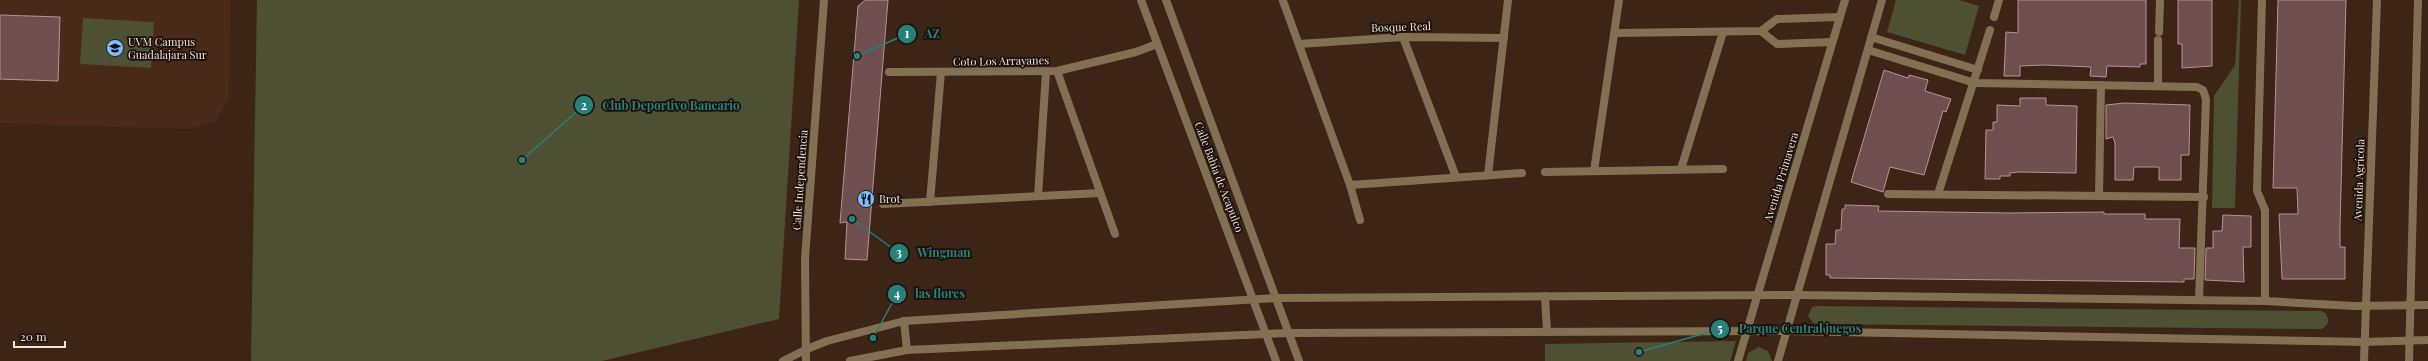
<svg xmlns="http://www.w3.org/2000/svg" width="2428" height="361" viewBox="0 0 2428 361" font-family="'Playfair Display',serif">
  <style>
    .built { fill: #492a1a }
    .green { fill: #4e5034 }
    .building { fill: #6f4f50; stroke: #b69394 }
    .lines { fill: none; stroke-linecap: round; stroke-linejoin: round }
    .minor { stroke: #827053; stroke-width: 8 }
    .tertiary { stroke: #827053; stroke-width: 8 }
    .labels { text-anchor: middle; stroke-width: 3.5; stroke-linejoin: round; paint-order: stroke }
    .street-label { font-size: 11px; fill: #f2e2d9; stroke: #1b100b }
    .poi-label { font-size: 11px; fill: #f2e2d9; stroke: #1b100b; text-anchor: start }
    .leader { fill: none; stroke: #268179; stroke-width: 1.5 }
    .callout-dot { fill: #268179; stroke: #1b100b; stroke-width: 1.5 }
    .mark-label { font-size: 12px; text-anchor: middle; font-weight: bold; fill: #fff }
    .callout-label { font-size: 12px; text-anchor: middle; font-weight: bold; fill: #268179; stroke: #1b100b; stroke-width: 3.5; stroke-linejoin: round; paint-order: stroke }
  </style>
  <rect width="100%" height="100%" fill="#3c2417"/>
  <path class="built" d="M0,0h230l-1,97 -13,24 -26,8 -190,-6z"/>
  <g class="green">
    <path d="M257,0h542l-20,319 -177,42h-351z"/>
    <path d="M1896,0h63l20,6 -14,49 -78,-23z"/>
    <path d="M2239,0h2l-6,208h-23l2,-112 21,-31z"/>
    <path d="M83,18l71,4 -3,46 -71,-4z"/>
    <path d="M1817,306l504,5 4,2c5,6 4,13 -4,16l-504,-5 -4,-1 -5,-7 4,-9z"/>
    <path d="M1736,341l-6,20h-185v-17z"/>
    <path d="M1759,347l9,4 4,10h-26l2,-8z"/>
  </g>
  <g class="building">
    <path d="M865,0h23l-21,260 -22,-1 2,-37 -7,1 18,-217z"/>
    <path d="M2018,0h128v64h-6v3l-33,-1 -1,11 -16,-1 1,-9 -47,-2 -24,1v10h-16l2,-44 12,1z"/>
    <path d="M2178,0h34v66l-30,2v-24h-4z"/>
    <path d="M2278,0h68l-6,226v21h5v32h-63l-3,-65h19l-1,-26h-24z"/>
    <path d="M0,15l60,2 -2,64 -58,-2z"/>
    <path d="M1884,70l24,8 1,-3 19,5 -3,11 26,8 -5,13 -3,-1 -19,64 -34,-8 -7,25 -32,-10z"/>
    <path d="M2020,98h26v7l31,1 -1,67 -57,-1 -9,1v3h-10v3h-15l1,-49h7v-8h4v-17l23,1z"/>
    <path d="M2124,103l66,2 -1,50h-8v25h-22v-13h-25l-1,13h-18v-37l-2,-6 -7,2v-34z"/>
    <path d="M1845,205l34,1 -1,5 131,2 95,-1v2h41v5h35l-1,29h16l-1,31h-10v3l-354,-4v-3h-4v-31h9l1,-14h5l1,-21h3z"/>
    <path d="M2223,215l28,1v31h-8l1,35 -39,-2 1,-32h7v-17h9z"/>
  </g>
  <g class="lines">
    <g class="minor">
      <path d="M1141,0l135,361"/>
      <path d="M1166,0l133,361"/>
      <path d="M2262,0l-5,191 8,19v91"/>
      <path d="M1283,1l67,184 10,35"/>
      <path d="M1994,17l5,-17"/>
      <path d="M1761,31l16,13 55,-2"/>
      <path d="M2159,32l1,-32"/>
      <path d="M1615,33l146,-2 16,-12 63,-2"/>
      <path d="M1403,37l53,140"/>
      <path d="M1871,37l107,33"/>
      <path d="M1299,44l104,-7 101,1"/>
      <path d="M1868,50l107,33 222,4 6,3 3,9 -7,201"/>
      <path d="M1057,71l58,163"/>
      <path d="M889,72l168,-1 79,-19 21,-8"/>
      <path d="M2158,86v-46"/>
      <path d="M1681,169l42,-137"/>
      <path d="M1594,171l25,-171"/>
      <path d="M1545,172l178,-3"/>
      <path d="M1488,175l20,-175"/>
      <path d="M1350,185l172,-12"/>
      <path d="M1888,194l316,3"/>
      <path d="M1938,194l52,-164"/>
      <path d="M1038,196l8,-124"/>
      <path d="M2099,196l2,-111"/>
      <path d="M930,202l11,-130"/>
      <path d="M883,204l217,-11"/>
      <path d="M1545,296l2,36"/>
      <path d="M904,321l3,29"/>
      <path d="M807,349l20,-8 77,-20 372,-23 521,-3 468,6 89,5 74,-1"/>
      <path d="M850,361l57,-11 381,-17 499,-2 577,11 64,-2"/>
      <path d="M1738,361l107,-361"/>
      <path d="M1778,361l104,-361"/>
      <path d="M2364,361l13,-361"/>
      <path d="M2409,361l9,-361"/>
    </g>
    <g class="tertiary">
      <path d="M783,361l24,-12"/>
      <path d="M806,361l-1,-102 19,-259"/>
    </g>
  </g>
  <defs>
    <g id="university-disc" transform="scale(0.9)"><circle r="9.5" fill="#7fbdfa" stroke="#1b100b"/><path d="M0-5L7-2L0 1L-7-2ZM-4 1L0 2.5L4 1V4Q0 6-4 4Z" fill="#111"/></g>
    <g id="restaurant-disc" transform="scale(0.9)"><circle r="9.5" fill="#7fbdfa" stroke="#1b100b"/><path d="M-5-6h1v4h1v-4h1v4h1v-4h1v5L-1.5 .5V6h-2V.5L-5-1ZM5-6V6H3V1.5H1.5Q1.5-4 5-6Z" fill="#111"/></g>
  </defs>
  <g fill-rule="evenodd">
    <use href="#university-disc" x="115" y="48"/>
    <use href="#restaurant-disc" x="866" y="199"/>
  </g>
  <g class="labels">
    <g class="street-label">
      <text transform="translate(1401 27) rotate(-2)" y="4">Bosque Real</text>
      <text transform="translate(1001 61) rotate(-1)" y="4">Coto Los Arrayanes</text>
      <text transform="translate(1219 177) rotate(69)" y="4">Calle Bahía de Acapulco</text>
      <text transform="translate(1781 177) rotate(-73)" y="4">Avenida Primavera</text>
      <text transform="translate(800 180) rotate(-86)" y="4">Calle Independencia</text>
      <text transform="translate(2359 180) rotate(-88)" y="4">Avenida Agrícola</text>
    </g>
    <g class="poi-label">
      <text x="128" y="46">UVM Campus<tspan x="128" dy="13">Guadalajara Sur</tspan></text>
      <text x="879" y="203">Brot</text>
    </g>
  </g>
  <path class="leader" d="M857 56L907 34M522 160L584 105M852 219L899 253M873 338L897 294M1639 352L1720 329"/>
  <g class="callout-dot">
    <circle cx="857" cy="56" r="4"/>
    <circle cx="522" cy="160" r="4"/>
    <circle cx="852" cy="219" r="4"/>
    <circle cx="873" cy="338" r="4"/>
    <circle cx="1639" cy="352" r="4"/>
    <circle cx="907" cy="34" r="10"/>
    <circle cx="584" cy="105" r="10"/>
    <circle cx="899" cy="253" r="10"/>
    <circle cx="897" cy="294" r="10"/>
    <circle cx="1720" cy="329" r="10"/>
  </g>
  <g class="mark-label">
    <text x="907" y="38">1</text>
    <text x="584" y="110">2</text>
    <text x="899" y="257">3</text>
    <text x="897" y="298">4</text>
    <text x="1720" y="333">5</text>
  </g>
  <g class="callout-label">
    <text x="932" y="38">AZ</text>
    <text x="671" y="110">Club Deportivo Bancario</text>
    <text x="944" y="257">Wingman</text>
    <text x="940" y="298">las flores</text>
    <text x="1800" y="333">Parque Central juegos</text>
  </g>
  <path d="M14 341v6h51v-6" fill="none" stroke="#f2e2d9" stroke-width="2"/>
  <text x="20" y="341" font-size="12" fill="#f2e2d9" stroke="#1b100b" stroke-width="3" paint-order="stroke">20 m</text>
</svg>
